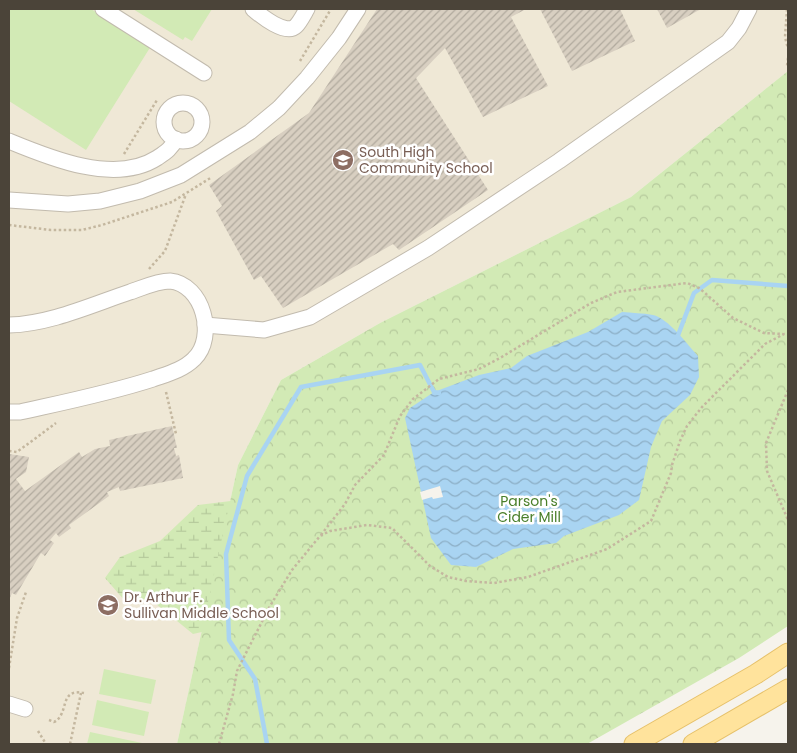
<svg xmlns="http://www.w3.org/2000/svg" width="797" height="753" viewBox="0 0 797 753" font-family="Poppins,sans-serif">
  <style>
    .education { fill: #efe8d6 }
    .grass { fill: #d2eab5 }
    .wetland { fill: url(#wetland-marsh) }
    .park { fill: url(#park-crowns) }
    .water { fill: url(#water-waves) }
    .pier { fill: #f6f3ec }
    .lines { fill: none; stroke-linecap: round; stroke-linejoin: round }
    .stream { stroke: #a9d4f2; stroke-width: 4.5 }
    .building { fill: url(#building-hatch) }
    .minor-casing { stroke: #c2bbae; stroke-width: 17 }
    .major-casing { stroke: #e6c16a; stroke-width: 21 }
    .path { stroke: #c4b79f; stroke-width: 2.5; stroke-dasharray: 2.5 2.5; stroke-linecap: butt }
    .minor { stroke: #fff; stroke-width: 15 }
    .major { stroke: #ffe39c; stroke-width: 19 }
    .labels { text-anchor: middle; stroke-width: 5; stroke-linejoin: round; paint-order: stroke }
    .education-label { font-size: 14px; fill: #785e54; stroke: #fff; text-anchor: start }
    .park-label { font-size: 14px; fill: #4a7f2a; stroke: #fff }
  </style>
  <defs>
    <pattern id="wetland-marsh" width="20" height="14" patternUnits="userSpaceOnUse" patternTransform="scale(1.25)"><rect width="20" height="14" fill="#d2eab5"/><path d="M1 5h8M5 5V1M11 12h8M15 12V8" fill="none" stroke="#b6ca9c"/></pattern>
    <pattern id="park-crowns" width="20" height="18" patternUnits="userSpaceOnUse" patternTransform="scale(1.25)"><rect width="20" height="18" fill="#d2eab5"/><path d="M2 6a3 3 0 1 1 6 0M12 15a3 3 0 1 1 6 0" fill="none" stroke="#b6ca9c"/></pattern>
    <pattern id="water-waves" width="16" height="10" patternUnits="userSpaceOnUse" patternTransform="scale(1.25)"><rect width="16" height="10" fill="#a9d4f2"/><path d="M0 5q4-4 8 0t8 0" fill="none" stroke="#8caec5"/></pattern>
    <pattern id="building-hatch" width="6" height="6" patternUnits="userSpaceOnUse" patternTransform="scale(1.25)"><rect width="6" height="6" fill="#d8cfc1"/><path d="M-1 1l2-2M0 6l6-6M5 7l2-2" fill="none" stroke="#b1aa9e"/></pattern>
  </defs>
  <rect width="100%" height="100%" fill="#f6f3ec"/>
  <path class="education" d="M9,9h779v62l-157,126 -251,126 -99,57 -43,85 -61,279h-168z"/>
  <g class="grass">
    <path d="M9,9h82l60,37 -65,104 -77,-49z"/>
    <path d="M133,9h79l-20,32 -7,-4 -2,3z"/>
    <path d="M104,669l52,11 -5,24 -52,-10z"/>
    <path d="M97,700l52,12 -5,24 -52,-11z"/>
    <path d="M90,732l52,11v1h-55z"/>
  </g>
  <path class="wetland" d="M247,499l-32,130 -22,5 -43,-35 -25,2 -20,-23 15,-21 40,-16 38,-36z"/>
  <path class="park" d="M788,71v555l-49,32 -152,86h-410l61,-279 43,-85 99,-57 251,-126z"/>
  <path class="water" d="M622,312c10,1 21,1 31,3 15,3 35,30 45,41l1,21 -9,18 -28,26 -11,26 -12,53 -20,15 -55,21 -8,7 -43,6 -37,18 -25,-2 -20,-27 -26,-120 5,-10 24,-16 45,-17 32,-7 16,-12 61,-24z"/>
  <path class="pier" d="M440,486l3,11 -10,2 -1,-2 -10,3 -2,-8z"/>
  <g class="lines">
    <g class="stream">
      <path d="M677,338l17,-45 18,-13 76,6"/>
      <path d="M267,744l-12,-65 -26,-39 -3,-86 21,-78 54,-89 119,-22 14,27 5,1"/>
    </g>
  </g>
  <g class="building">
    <path d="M377,9h149l-15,8 37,69 -65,31 -38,-69 -29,30 72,112 -89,60 -6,-6 -110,64 -22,-32 -7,4 -38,-69 6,-5 -13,-21 100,-72z"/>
    <path d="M540,9h80l15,32 -63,30z"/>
    <path d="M657,9h44l-34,19z"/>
    <path d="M172,426l5,22h-3l2,8 3,-1 4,23 -63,13 -1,-4 -12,5 2,4 -40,29 2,3 -12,9 -3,-4 -6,7 4,3 -9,13 -4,-3 -25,42 -4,-2 -3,7v-146l20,3 -3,15 -10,7 9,12 54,-39 3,5 13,-8 15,-3 -1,-6z"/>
  </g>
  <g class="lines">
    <g class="minor-casing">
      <g id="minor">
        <path d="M103,9l101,64"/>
        <path d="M253,9c8,7 33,27 43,17 4,-4 8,-12 11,-17"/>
        <circle cx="183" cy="122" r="19"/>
        <path d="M9,141c41,17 106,44 148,17 9,-6 14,-9 19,-19"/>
        <path d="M9,200l59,4 32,-3 40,-10 41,-16 69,-43 29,-24 28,-30 32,-40 19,-29"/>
        <path d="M9,325c41,-1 82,-20 121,-33 12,-4 27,-11 40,-11 33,3 47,56 24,78 -11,11 -27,15 -41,20 -43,14 -88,23 -133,33h-11"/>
        <path d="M205,325l59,5 46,-13 118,-69 131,-87 169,-119 11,-14 10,-19"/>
        <path d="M9,704l16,5"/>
      </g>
    </g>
    <g class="major-casing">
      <g id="major">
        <path d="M634,744l122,-70 32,-21"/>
        <path d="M693,744l95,-55"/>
      </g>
    </g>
    <g class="path">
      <path d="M787,9l-2,28 3,12"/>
      <path d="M788,58l-1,8h1"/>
      <path d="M300,61l31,-52"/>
      <path d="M124,154l33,-54"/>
      <path d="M9,225l42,5h31l20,-5 70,-23 40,-25"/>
      <path d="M149,269l16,-18 21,-57"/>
      <path d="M788,390l-22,53 1,28 21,49"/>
      <path d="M166,392l10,42"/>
      <path d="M9,451l8,1 39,-29"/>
      <path d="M321,535l24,-31 10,-19 29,-30 16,-39 13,-17 26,-20 40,-10 21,-11 91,-55 26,-11 70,-9 12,5 6,5 28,25 31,15 19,1"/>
      <path d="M9,668l8,-50 9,-26"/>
      <path d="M49,720l5,2c16,-8 4,-34 30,-29"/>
      <path d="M38,731l8,13"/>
      <path d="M70,744l11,-51"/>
      <path d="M219,744l14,-50 4,-23 11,-22 22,-43 22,-36 28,-34 10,-5 37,-6 25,3 38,38 18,11 18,4 28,2 34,-6 79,-28 44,-28 20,-48 1,-8 8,-24 7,-15 15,-19 63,-63 19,-10h4"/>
    </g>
    <use href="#minor" class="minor"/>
    <use href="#major" class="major"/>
  </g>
  <defs>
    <g id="school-disc" transform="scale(1.125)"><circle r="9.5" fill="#8d6e63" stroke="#fff"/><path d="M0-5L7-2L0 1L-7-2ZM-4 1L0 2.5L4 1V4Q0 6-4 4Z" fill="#fff"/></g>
  </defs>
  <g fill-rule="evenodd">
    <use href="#school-disc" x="343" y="160"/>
    <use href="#school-disc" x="108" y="605"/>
  </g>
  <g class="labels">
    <g class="education-label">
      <text x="359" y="157">South High<tspan x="359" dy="16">Community School</tspan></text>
      <text x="124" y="602">Dr. Arthur F.<tspan x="124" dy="16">Sullivan Middle School</tspan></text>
    </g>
    <g class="park-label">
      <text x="529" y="506">Parson's<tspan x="529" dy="16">Cider Mill</tspan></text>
    </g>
  </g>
  <rect width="797" height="753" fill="none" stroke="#4b4439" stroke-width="20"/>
</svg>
